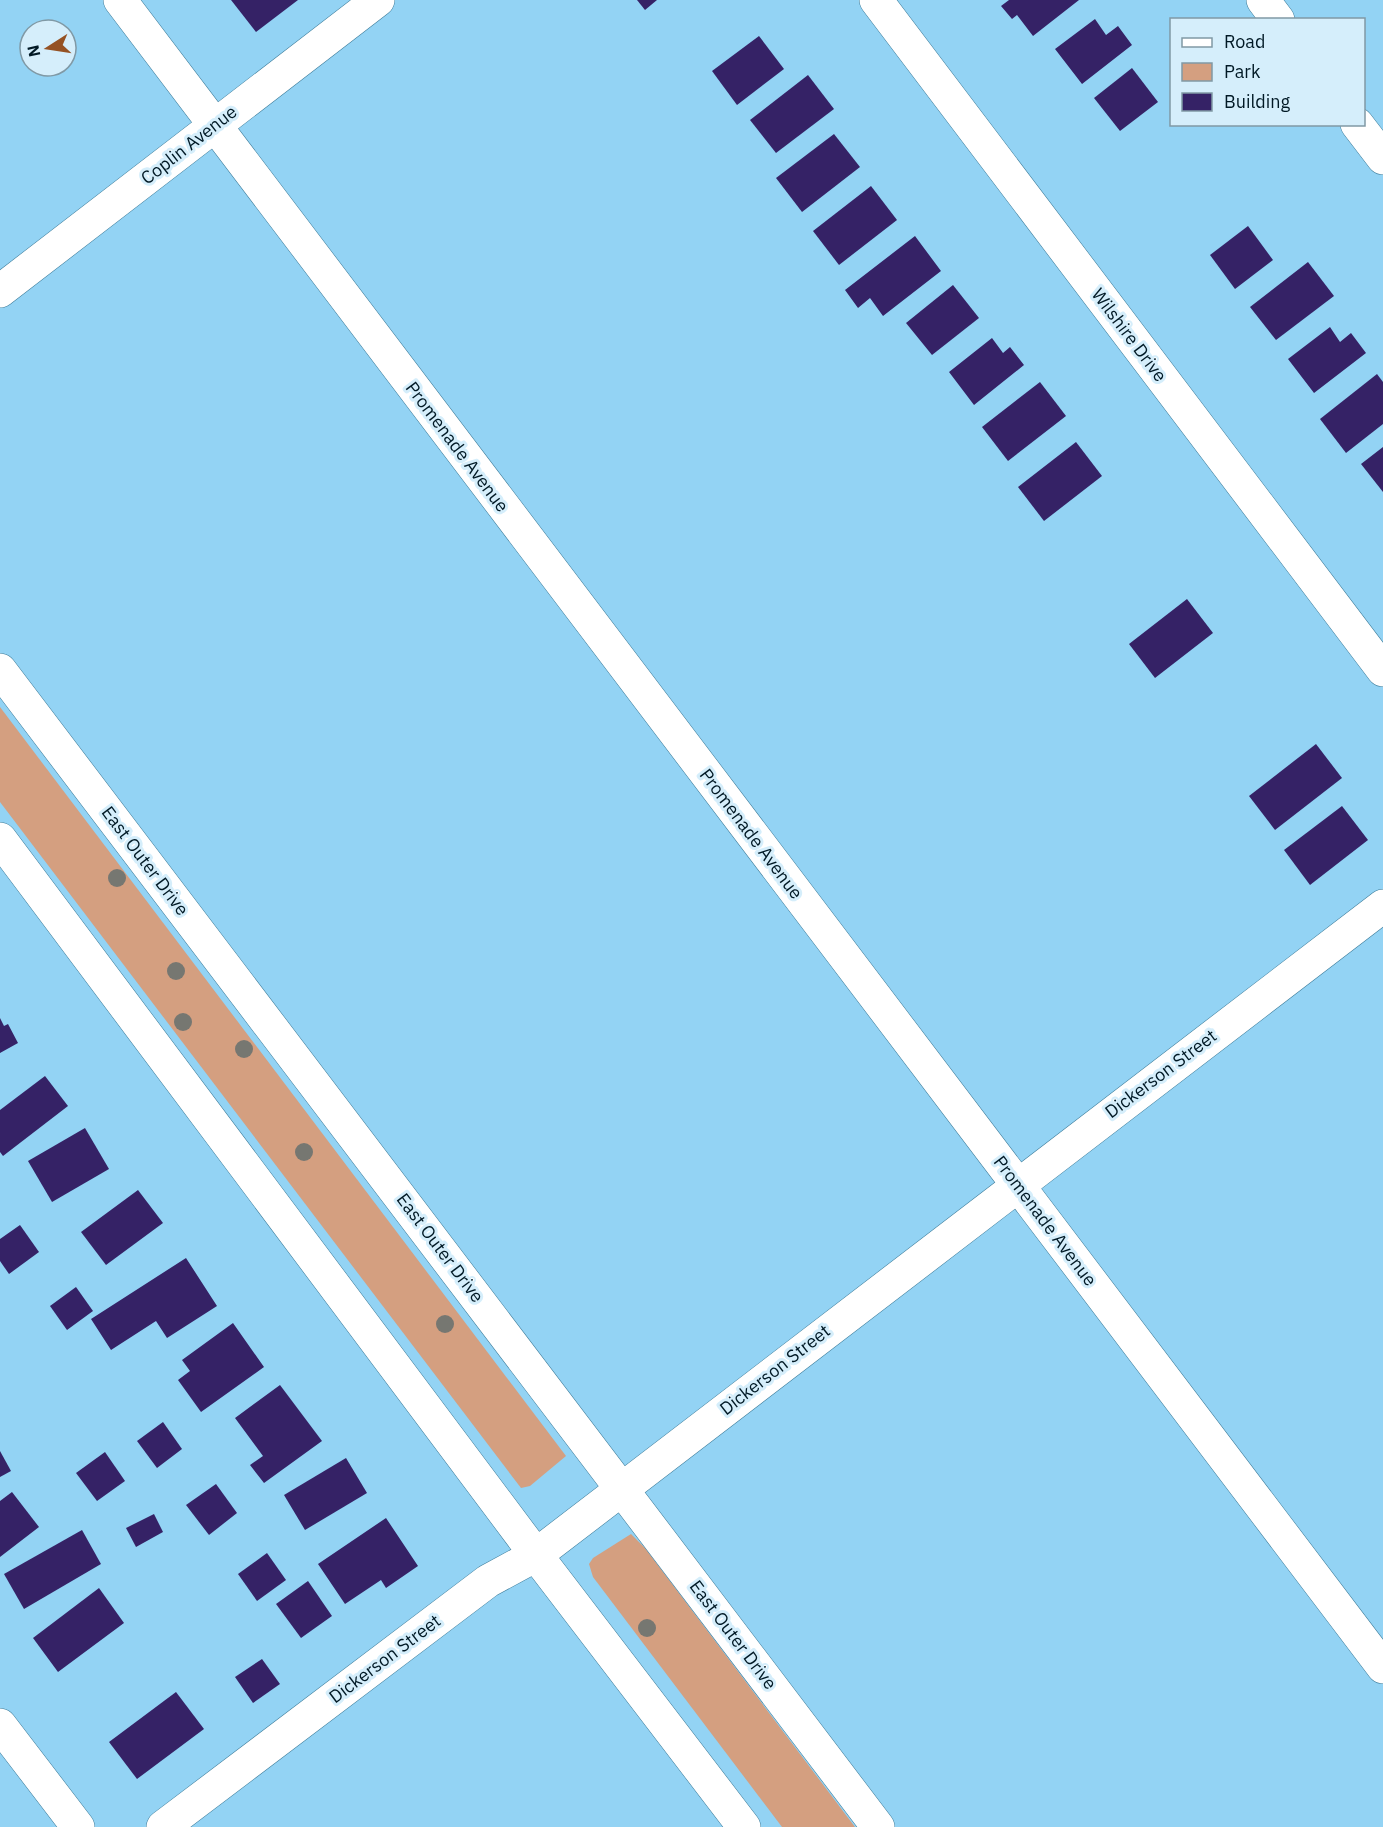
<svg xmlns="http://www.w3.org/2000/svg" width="1383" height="1827" viewBox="0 0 1383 1827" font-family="'IBM Plex Sans',sans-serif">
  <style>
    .green { fill: #d49f80 }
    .building { fill: #352266 }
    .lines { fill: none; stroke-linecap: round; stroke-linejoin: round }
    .minor-casing { stroke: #3d7c9a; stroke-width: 34 }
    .minor { stroke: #fff; stroke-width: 33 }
    .tree { fill: #767771 }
    .labels { text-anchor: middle; stroke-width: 6; stroke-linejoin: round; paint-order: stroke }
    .street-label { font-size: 18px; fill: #011925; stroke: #d5eefb }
  </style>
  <rect width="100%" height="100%" fill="#93d3f4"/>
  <g class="green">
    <path d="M0,707l566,749 -36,30 -9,2 -521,-686z"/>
    <path d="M631,1534l14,14 210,279h-73l-189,-250 -4,-13 4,-6z"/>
  </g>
  <g class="building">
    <path d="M231,0h67l-42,32z"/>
    <path d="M637,0h20l-12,10z"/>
    <path d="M1009,0h70l-46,36 -16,-21 -5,4 -11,-13z"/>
    <path d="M1095,19l11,16 12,-9 14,19 -50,39 -27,-35z"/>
    <path d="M759,36l25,33 -47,36 -25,-34z"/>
    <path d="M1132,68l26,34 -38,29 -26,-33z"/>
    <path d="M808,75l26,34 -58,44 -26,-33z"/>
    <path d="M834,134l26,33 -58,45 -26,-34z"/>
    <path d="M871,186l26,34 -58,45 -26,-34z"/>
    <path d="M1248,226l25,34 -38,29 -25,-34z"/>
    <path d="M915,236l26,35 -58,45 -13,-18 -12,10 -13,-18z"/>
    <path d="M1308,262l26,34 -58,44 -26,-33z"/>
    <path d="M953,285l26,33 -47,37 -26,-32z"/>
    <path d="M1330,327l10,15 11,-9 15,20 -52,40 -26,-34z"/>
    <path d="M992,338l11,15 7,-6 14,18 -50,40 -25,-33z"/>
    <path d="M1377,374l6,8v42l-37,29 -26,-34z"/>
    <path d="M1040,382l26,34 -58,45 -26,-34z"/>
    <path d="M1076,442l26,34 -58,45 -26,-34z"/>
    <path d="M1383,447v45l-22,-28z"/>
    <path d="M1187,599l26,34 -58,45 -26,-34z"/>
    <path d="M1316,744l26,34 -67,52 -26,-34z"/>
    <path d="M1342,806l26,34 -58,45 -26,-35z"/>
    <path d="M0,1018l4,8 4,-2 10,19 -18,10z"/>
    <path d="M45,1076l23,30 -65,50 -3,-4v-42z"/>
    <path d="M85,1128l24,41 -57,33 -24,-41z"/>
    <path d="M138,1190l25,33 -57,42 -25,-33z"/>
    <path d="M20,1225l19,27 -30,22 -9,-13v-22z"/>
    <path d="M186,1258l31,48 -50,32 -11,-17 -45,29 -20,-31z"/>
    <path d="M76,1287l17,24 -26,19 -17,-24z"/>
    <path d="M233,1323l31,44 -63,45 -23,-32 12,-9 -8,-11z"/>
    <path d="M280,1385l42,56 -58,42 -14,-18 13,-9 -28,-38z"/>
    <path d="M163,1422l19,27 -25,19 -20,-27z"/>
    <path d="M0,1451l11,20 -11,6z"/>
    <path d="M105,1452l20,29 -28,20 -21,-28z"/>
    <path d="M346,1458l21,35 -62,37 -21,-35z"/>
    <path d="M216,1484l21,29 -28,22 -23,-30z"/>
    <path d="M12,1492l27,35 -39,30v-56z"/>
    <path d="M154,1514l9,18 -27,15 -10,-19z"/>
    <path d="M386,1518l32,48 -32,22 -5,-8 -36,24 -27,-40z"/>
    <path d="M82,1530l19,34 -77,45 -20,-35z"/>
    <path d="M267,1553l19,27 -29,21 -19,-27z"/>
    <path d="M308,1581l24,35 -31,22 -25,-34z"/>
    <path d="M99,1588l25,35 -66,49 -25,-34z"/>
    <path d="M262,1659l18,25 -27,19 -18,-26z"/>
    <path d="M176,1692l28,37 -67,50 -28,-37z"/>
  </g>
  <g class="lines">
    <g class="minor-casing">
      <g id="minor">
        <path d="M120,0l1263,1667"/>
        <path d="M876,0l507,670"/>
        <path d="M1263,0l15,20"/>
        <path d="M1357,124l26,34"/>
        <path d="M0,291l378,-291"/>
        <path d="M0,670l878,1157"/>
        <path d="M0,839l536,716 208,272"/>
        <path d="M0,1725l78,102"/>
        <path d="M163,1827l325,-246 48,-26 847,-649"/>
      </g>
    </g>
    <use href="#minor" class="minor"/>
  </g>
  <g class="tree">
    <circle cx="117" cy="878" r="9"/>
    <circle cx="176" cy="971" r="9"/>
    <circle cx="183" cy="1022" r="9"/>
    <circle cx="244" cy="1049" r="9"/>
    <circle cx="304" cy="1152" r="9"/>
    <circle cx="445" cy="1324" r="9"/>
    <circle cx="647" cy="1628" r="9"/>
  </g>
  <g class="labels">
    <g class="street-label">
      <text transform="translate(189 145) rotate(-38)" y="6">Coplin Avenue</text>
      <text transform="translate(1129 335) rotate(53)" y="6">Wilshire Drive</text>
      <text transform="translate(457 447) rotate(53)" y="6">Promenade Avenue</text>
      <text transform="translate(751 834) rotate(53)" y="6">Promenade Avenue</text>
      <text transform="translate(145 861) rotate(53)" y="6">East Outer Drive</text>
      <text transform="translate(1161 1074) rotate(-37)" y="6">Dickerson Street</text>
      <text transform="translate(1045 1221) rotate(53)" y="6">Promenade Avenue</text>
      <text transform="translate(440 1248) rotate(53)" y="6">East Outer Drive</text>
      <text transform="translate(775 1370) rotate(-38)" y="6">Dickerson Street</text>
      <text transform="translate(733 1635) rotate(53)" y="6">East Outer Drive</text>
      <text transform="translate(385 1659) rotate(-37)" y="6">Dickerson Street</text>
    </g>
  </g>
  <rect x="1170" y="18" width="195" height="108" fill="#d5eefb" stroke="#8099a5" stroke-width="1.5"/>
  <rect x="1182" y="38" width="30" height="9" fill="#ffffff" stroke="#8099a5" stroke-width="1.5"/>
  <text x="1224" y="48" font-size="18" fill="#011925">Road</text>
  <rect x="1182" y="63" width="30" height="18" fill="#d49f80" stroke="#8099a5" stroke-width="1.5"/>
  <text x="1224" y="78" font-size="18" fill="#011925">Park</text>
  <rect x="1182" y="93" width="30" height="18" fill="#352266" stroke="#8099a5" stroke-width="1.5"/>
  <text x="1224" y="108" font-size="18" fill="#011925">Building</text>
  <g transform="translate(48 48) rotate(258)"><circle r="28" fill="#d5eefb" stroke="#8099a5" stroke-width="1.5"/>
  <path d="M0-4.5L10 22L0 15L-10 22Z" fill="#955224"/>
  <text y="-9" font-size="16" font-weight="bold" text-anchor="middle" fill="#011925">N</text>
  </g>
</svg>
